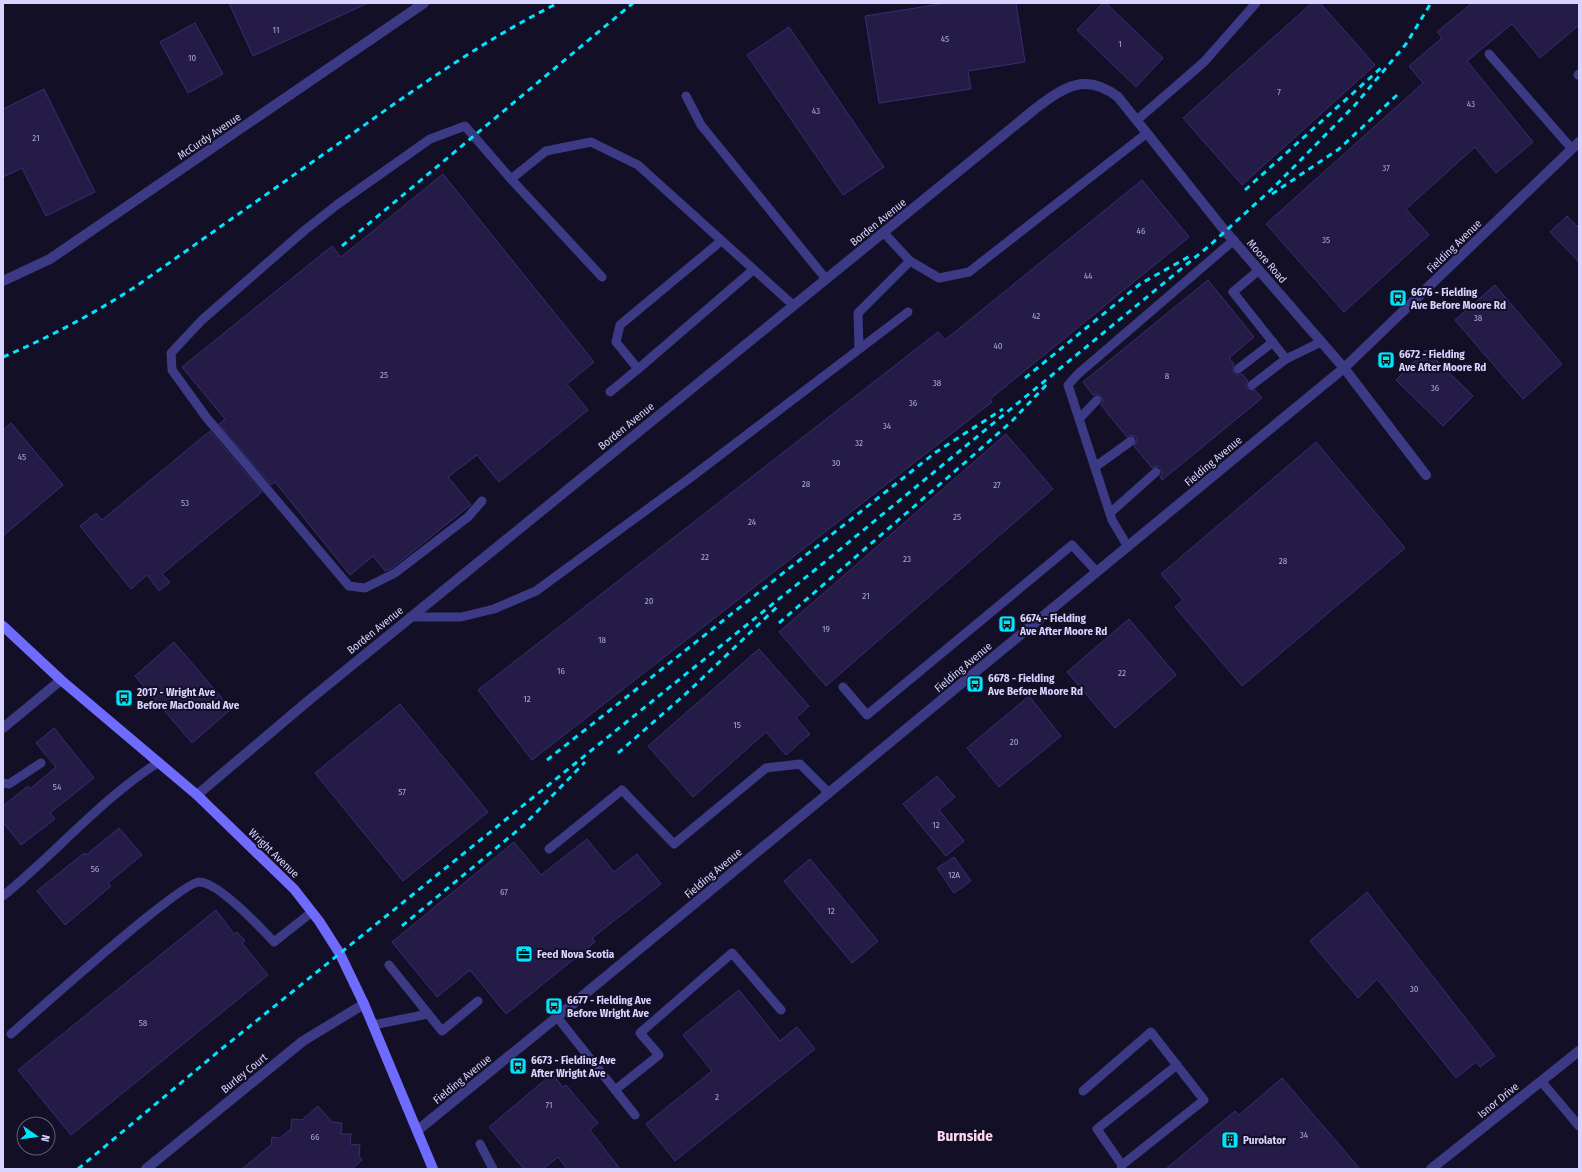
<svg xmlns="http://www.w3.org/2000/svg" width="1582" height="1172" viewBox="0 0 1582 1172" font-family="'Fira Sans Condensed',sans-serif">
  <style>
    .building { fill: #241b47; stroke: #3b2d73 }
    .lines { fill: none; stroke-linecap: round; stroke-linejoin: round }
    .service { stroke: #3d3a85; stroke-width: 9 }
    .minor { stroke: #3d3a85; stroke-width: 10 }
    .tertiary { stroke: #3d3a85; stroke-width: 10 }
    .secondary { stroke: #6f6bff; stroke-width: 10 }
    .rail { stroke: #00e5ff; stroke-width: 3; stroke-dasharray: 6 5; stroke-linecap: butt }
    .labels { text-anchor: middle; stroke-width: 4; stroke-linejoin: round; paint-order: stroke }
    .number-label { font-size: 9px; fill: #aca6d1 }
    .street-label { font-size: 11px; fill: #d9d4ff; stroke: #130f26 }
    .poi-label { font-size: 11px; font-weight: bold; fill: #d9d4ff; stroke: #130f26; text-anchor: start }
    .district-label { font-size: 15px; font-weight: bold; fill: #ffd6f0; stroke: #130f26 }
  </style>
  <rect width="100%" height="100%" fill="#130f26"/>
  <g class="building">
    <path d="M229,3h139l-115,53z"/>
    <path d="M947,3h69l9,59 -57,9 3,18 -92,14 -14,-87z"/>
    <path d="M1103,3h3l57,55 -27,29 -59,-57z"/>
    <path d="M1312,3h8l55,62 -133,120 -59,-67z"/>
    <path d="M1472,3h107v22l-39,33 -28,-34 -45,37 66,81 -37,31 -21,-26 -69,62 23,26 -85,77 -78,-88 157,-141 -14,-17 33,-28 -5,-6z"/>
    <path d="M195,23l28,51 -35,19 -28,-51z"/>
    <path d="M789,27l95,140 -41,28 -96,-140z"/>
    <path d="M44,89l51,103 -49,24 -24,-48 -19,9v-68z"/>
    <path d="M443,174l151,188 -27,22 21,26 -89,72 -22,-27 -29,22 23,28 -4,3 -75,60 -7,3 -12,-15 -23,19 -75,-93 -4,3 -52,-61 6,-5 -43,-52 150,-121 9,11z"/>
    <path d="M1142,180l47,57 -199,162 2,3 -460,358 -54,-70 460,-358 7,8z"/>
    <path d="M1567,216l12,12v34l-29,-30z"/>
    <path d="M1208,280l46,57 -25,21 5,6 -2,5 2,4 4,2 4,-1 6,7 -2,4 2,4 7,1 7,8 -100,82 -2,-3 2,-3 -1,-6 -3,-2 -6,2 -18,-22 3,-5 -1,-4 -5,-2 -4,2 -26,-32 2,-4 -2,-5 -3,-2 -5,1 -10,-13z"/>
    <path d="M1495,285l67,79 -39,35 -68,-79z"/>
    <path d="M1426,350l47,46 -30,30 -47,-46z"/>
    <path d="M11,423l52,62 -60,51v-106z"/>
    <path d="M210,431l52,61 -100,82 8,8 -11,9 -12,-16 -16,14 -51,-63 16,-13 6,7z"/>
    <path d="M1006,434l47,55 -227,197 -47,-54z"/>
    <path d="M1316,442l89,106 -163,138 -67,-79 8,-7 -22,-26z"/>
    <path d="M1129,619l47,56 -61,53 -48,-56z"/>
    <path d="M174,642l57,67 -39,34 -57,-67z"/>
    <path d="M759,649l50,57 -13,12 14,16 -24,21 -20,-23 -73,65 -45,-51z"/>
    <path d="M1029,696l32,40 -62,51 -32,-39z"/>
    <path d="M400,704l88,108 -85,69 -88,-108z"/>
    <path d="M54,728l40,50 -44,35 5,6 -34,26 -18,-23v-16l25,-20 2,3 26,-22 -20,-24z"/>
    <path d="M937,776l18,21 -16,13 25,31 -18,15 -43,-52z"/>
    <path d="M119,828l23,27 -34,28 3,3 -46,39 -28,-34 47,-38 2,2z"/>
    <path d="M587,839l27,33 23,-18 24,30 -69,54 3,4 -89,72 -36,-44 -33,27 -45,-55 122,-100 27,33z"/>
    <path d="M954,857l17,24 -17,12 -17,-25z"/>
    <path d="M810,859l68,82 -26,22 -68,-82z"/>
    <path d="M1367,892l128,164 -15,11 -4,-5 -20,16 -79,-99 -19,19 -48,-57z"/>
    <path d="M216,910l18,24 3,-2 8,9 -3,2 26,32 -197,160 -53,-65z"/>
    <path d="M739,990l41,51 17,-14 18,22 -140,112 -29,-37 66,-53 -29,-36z"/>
    <path d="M552,1074l11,13 3,-2 32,38 -8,7 30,39h-53l-9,-12 -15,12h-19l-35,-42z"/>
    <path d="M1282,1078l78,91h-194l69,-58 4,4z"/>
    <path d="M318,1106l14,16 10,1 -1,11h10l-1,10 10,1 -1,11 3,4 -10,9h-110l29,-24 1,-8 8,1 11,-9 1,-10 10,1z"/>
  </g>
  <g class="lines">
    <g class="service">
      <path d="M1489,54l83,95"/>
      <path d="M1578,75l1,-1"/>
      <path d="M686,96l15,29 125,154"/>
      <path d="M1137,120l67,-58 52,-59"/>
      <path d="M511,179l91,98"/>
      <path d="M884,233l26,28 29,17 30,-6 178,-139"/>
      <path d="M721,241l-101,84 -4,17 22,27 115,-99"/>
      <path d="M1259,270l-26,22 53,67 35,-17"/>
      <path d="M859,348l-1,-35 52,-52"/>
      <path d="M1238,369l35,-27"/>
      <path d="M1252,385l34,-26"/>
      <path d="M610,392l28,-23"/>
      <path d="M1080,418l17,-18"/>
      <path d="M1095,467l36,-26"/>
      <path d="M482,501l-14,16 -73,56 -30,15 -16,-2 -143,-169 -34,-47 -1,-17 31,-33 103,-90 33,-26 92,-65 35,-13 46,53 35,-28 45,-9 47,23 155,140"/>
      <path d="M1110,513l46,-41"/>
      <path d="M1128,547l-16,-27 -44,-135 10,-11 156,-134"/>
      <path d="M410,617h51l33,-8 42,-18 158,-116 214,-163"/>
      <path d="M843,687l24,28 205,-170 25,27"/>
      <path d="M3,783l6,1 32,-21"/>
      <path d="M549,849l73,-59 52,54 92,-76 34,-4 29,29"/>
      <path d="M3,896c53,-43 98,-97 156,-134"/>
      <path d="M389,965l53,66 36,-30"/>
      <path d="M557,1017l78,98"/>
      <path d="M373,1025l55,-11"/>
      <path d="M11,1034c24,-21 170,-152 188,-152 19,0 62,46 75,60l38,-30"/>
      <path d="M1541,1081l38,45"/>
      <path d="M615,1090l44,-35 -19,-22 92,-80 49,57"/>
      <path d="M1083,1091l68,-59 53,68 -82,65 -1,4"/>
      <path d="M480,1144l13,25"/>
      <path d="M1122,1165l-25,-36 80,-64"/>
    </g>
    <g class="minor">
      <path d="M3,281l47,-22 374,-256"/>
      <path d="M197,795l111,-94 727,-592c29,-22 50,-37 83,-12l107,134 119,137 82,107"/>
      <path d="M418,1130l139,-113 787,-649 235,-226"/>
      <path d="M146,1169l157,-128 61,-37"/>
    </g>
    <g class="tertiary">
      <path d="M3,728l58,-48"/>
      <path d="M1431,1169l148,-118"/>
    </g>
    <path class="secondary" d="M3,626l58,54 136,115 97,94 25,32 21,33 24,50 69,165"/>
    <g class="rail">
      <path d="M1245,190l136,-122"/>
      <path d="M1272,194l67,-45 58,-54"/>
      <path d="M342,246l291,-243"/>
      <path d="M3,357c47,-20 90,-43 132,-70 68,-48 136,-96 203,-143 71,-51 142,-102 220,-141"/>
      <path d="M1025,378l115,-94 50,-28"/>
      <path d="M779,623l189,-163 44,-39 37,-39"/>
      <path d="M618,753l72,-63 89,-85"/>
      <path d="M547,760l389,-308 67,-43"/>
      <path d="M402,926l122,-101 61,-63"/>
      <path d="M78,1169l141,-118 602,-486 388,-319 65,-59 81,-82 51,-61 25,-41"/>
    </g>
  </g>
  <defs>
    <g id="bus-square" transform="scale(0.9)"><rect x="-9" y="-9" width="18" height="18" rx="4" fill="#00e5ff" stroke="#130f26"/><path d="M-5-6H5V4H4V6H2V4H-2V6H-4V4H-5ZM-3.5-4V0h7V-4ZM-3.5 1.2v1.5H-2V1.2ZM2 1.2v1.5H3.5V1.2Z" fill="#111"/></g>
    <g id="office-square" transform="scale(0.9)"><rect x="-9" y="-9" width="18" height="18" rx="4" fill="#00e5ff" stroke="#130f26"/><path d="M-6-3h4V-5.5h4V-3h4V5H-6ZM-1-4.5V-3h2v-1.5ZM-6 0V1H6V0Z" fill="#111"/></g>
    <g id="building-square" transform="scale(0.9)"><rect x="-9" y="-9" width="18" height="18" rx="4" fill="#00e5ff" stroke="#130f26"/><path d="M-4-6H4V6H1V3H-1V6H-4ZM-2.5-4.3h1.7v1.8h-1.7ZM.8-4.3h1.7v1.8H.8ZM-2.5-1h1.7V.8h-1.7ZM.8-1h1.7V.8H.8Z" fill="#111"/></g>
  </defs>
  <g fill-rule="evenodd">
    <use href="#bus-square" x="1398" y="298"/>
    <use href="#bus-square" x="1386" y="360"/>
    <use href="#bus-square" x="1007" y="624"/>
    <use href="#bus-square" x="975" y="684"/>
    <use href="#bus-square" x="124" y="698"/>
    <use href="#office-square" x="524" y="954"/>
    <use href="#bus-square" x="554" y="1006"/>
    <use href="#bus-square" x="518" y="1066"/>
    <use href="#building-square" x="1230" y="1140"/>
  </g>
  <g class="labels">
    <g class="number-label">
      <text x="276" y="33">11</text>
      <text x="945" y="42">45</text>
      <text x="1120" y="47">1</text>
      <text x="192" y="61">10</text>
      <text x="1279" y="95">7</text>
      <text x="1471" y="107">43</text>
      <text x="816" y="114">43</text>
      <text x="36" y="141">21</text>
      <text x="1386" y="171">37</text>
      <text x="1141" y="234">46</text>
      <text x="1326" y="243">35</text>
      <text x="1088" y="279">44</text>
      <text x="1036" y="319">42</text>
      <text x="1478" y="321">38</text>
      <text x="998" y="349">40</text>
      <text x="384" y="378">25</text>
      <text x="1167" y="379">8</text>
      <text x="937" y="386">38</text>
      <text x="1435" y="391">36</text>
      <text x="913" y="406">36</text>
      <text x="887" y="429">34</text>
      <text x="859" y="446">32</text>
      <text x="22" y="460">45</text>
      <text x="836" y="466">30</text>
      <text x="806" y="487">28</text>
      <text x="997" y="488">27</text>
      <text x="185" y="506">53</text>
      <text x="957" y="520">25</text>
      <text x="752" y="525">24</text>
      <text x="705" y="560">22</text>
      <text x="907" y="562">23</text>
      <text x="1283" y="564">28</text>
      <text x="866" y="599">21</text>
      <text x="649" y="604">20</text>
      <text x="826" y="632">19</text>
      <text x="602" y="643">18</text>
      <text x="561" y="674">16</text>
      <text x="1122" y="676">22</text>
      <text x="527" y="702">12</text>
      <text x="737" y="728">15</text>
      <text x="1014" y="745">20</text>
      <text x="57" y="790">54</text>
      <text x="402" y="795">57</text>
      <text x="936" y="828">12</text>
      <text x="95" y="872">56</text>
      <text x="954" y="878">12A</text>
      <text x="504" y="895">67</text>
      <text x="831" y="914">12</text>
      <text x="1414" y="992">30</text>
      <text x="143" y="1026">58</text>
      <text x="717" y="1100">2</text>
      <text x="549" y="1108">71</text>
      <text x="1304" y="1138">34</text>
      <text x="315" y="1140">66</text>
    </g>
    <g class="street-label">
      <text transform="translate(209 136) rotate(-34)" y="4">McCurdy Avenue</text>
      <text transform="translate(878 222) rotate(-39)" y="4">Borden Avenue</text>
      <text transform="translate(1454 246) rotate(-44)" y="4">Fielding Avenue</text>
      <text transform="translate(1267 261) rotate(49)" y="4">Moore Road</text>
      <text transform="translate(626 426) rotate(-39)" y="4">Borden Avenue</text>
      <text transform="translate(1213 461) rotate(-40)" y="4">Fielding Avenue</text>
      <text transform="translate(375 630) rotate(-39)" y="4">Borden Avenue</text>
      <text transform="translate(963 667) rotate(-40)" y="4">Fielding Avenue</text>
      <text transform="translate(274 853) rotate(44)" y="4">Wright Avenue</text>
      <text transform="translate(713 873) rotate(-40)" y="4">Fielding Avenue</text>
      <text transform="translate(244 1073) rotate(-39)" y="4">Burley Court</text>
      <text transform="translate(462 1079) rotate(-39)" y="4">Fielding Avenue</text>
      <text transform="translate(1498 1100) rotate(-39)" y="4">Isnor Drive</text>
    </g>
    <g class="poi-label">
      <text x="1411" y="296">6676 - Fielding<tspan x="1411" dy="13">Ave Before Moore Rd</tspan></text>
      <text x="1399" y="358">6672 - Fielding<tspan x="1399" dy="13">Ave After Moore Rd</tspan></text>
      <text x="1020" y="622">6674 - Fielding<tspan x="1020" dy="13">Ave After Moore Rd</tspan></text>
      <text x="988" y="682">6678 - Fielding<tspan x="988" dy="13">Ave Before Moore Rd</tspan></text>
      <text x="137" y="696">2017 - Wright Ave<tspan x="137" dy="13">Before MacDonald Ave</tspan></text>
      <text x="537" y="958">Feed Nova Scotia</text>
      <text x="567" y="1004">6677 - Fielding Ave<tspan x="567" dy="13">Before Wright Ave</tspan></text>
      <text x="531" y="1064">6673 - Fielding Ave<tspan x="531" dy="13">After Wright Ave</tspan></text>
      <text x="1243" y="1144">Purolator</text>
    </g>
    <g class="district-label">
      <text x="965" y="1141">Burnside</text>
    </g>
  </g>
  <rect width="1582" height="1172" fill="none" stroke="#d9d4ff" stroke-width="8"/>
  <g transform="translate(36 1136) rotate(103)"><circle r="19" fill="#130f26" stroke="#625e7d"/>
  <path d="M0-3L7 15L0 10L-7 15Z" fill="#00e5ff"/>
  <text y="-6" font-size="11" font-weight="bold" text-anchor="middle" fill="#d9d4ff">N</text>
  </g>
</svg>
